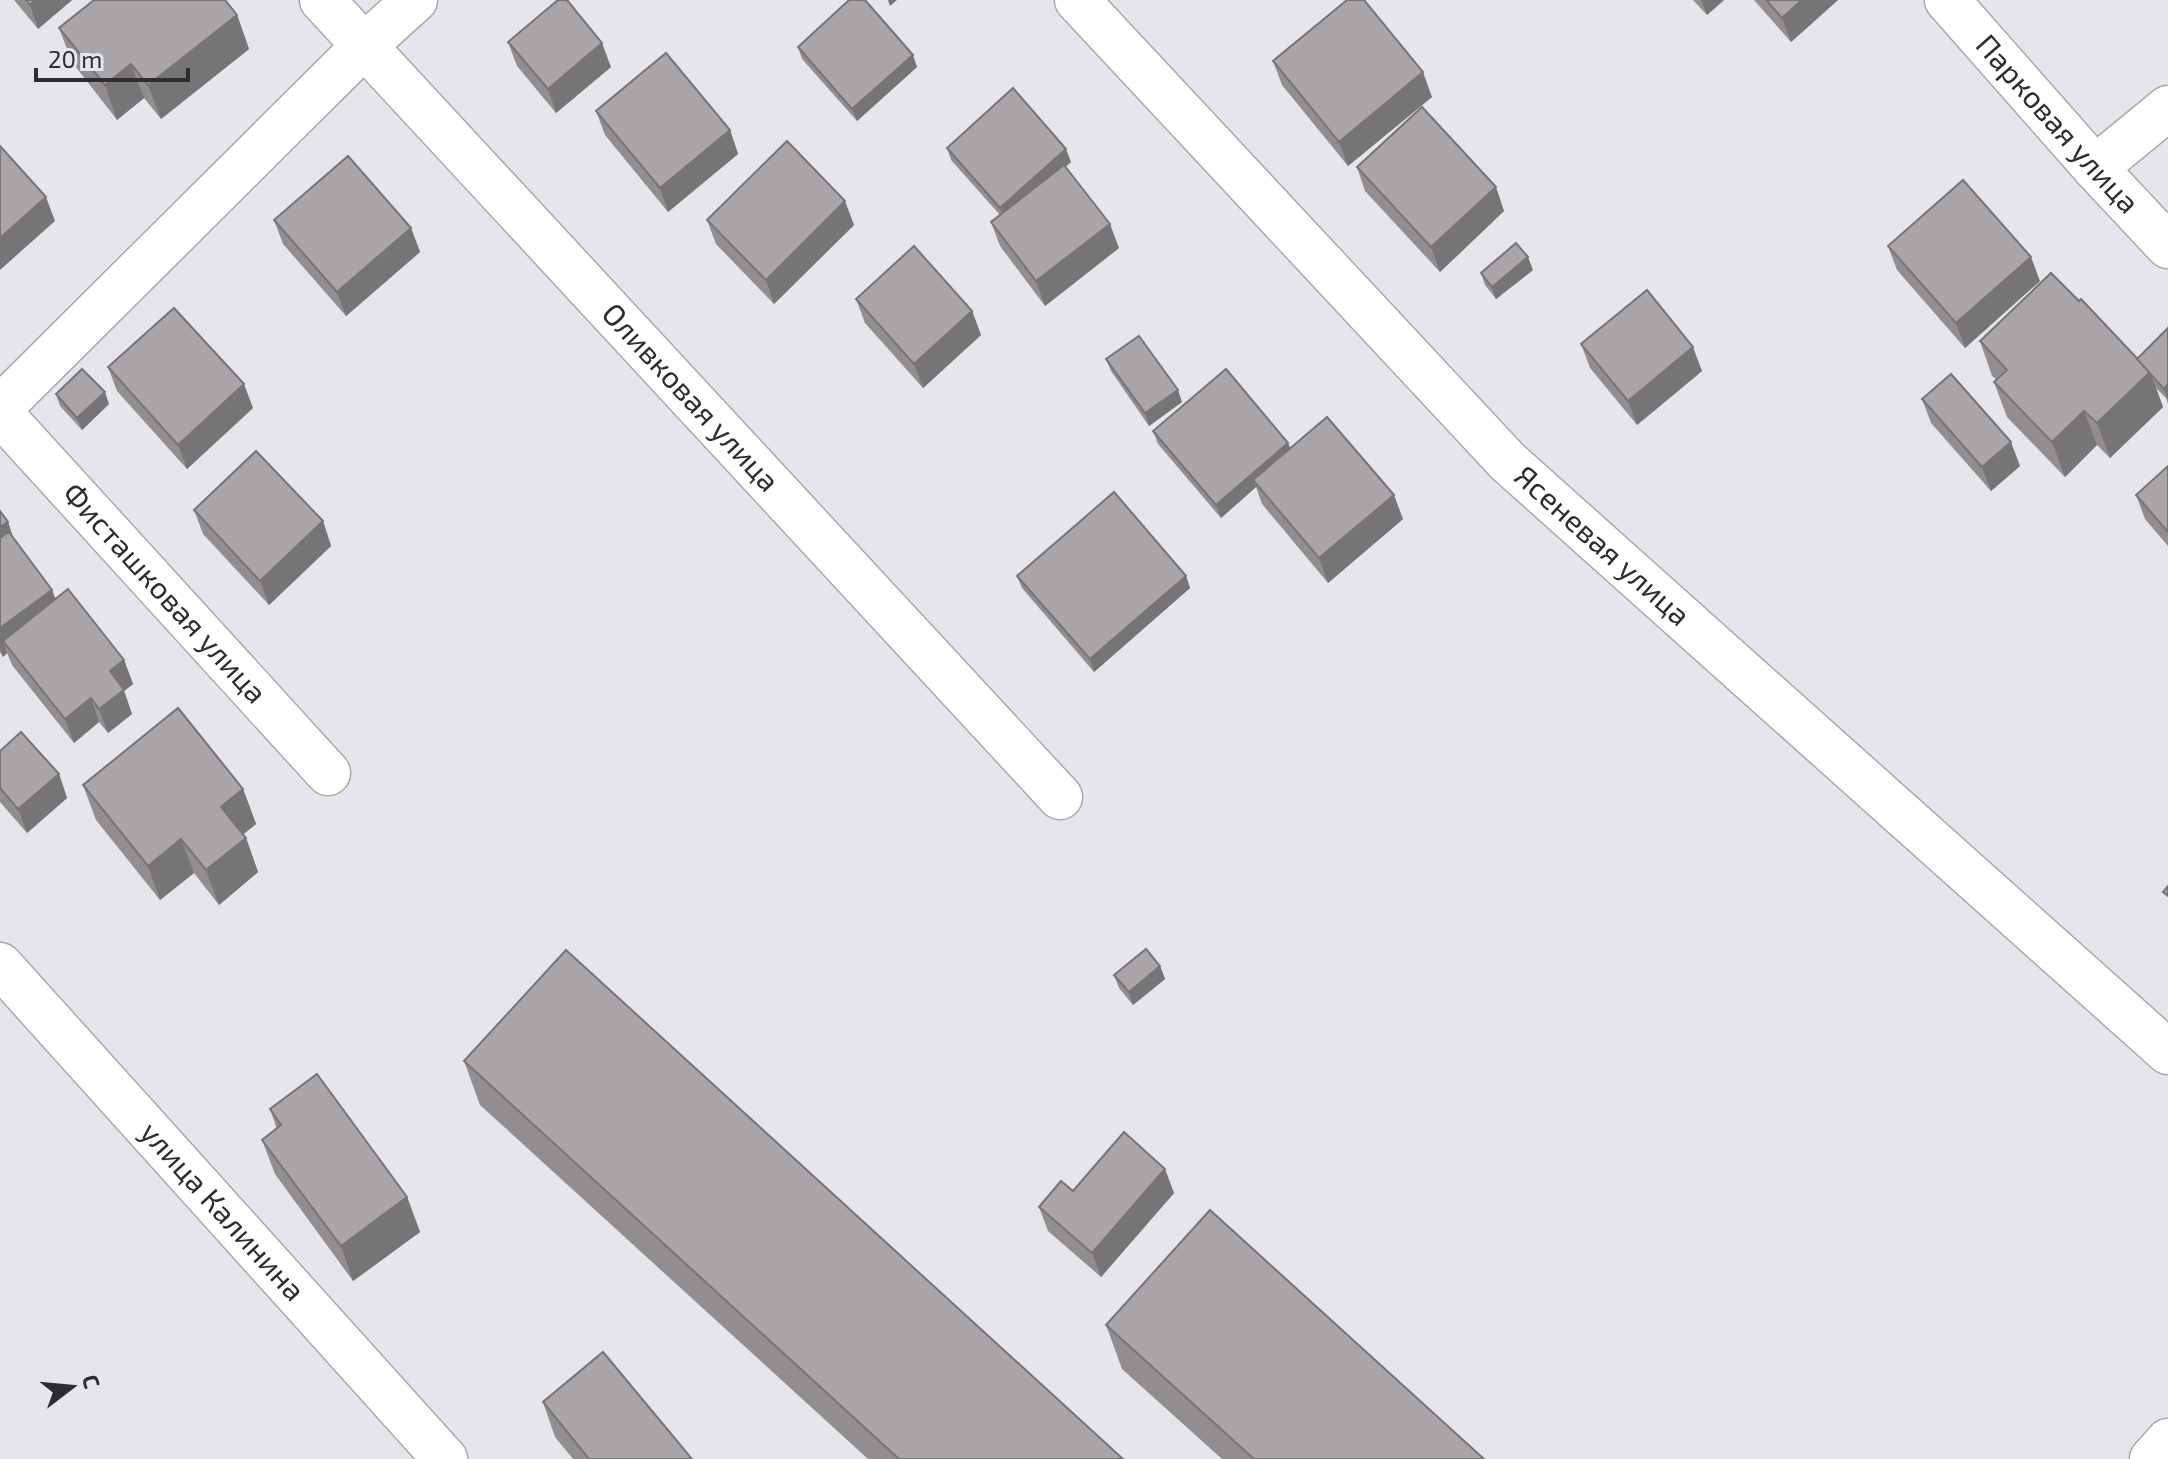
<svg xmlns="http://www.w3.org/2000/svg" width="2168" height="1459" viewBox="0 0 2168 1459" font-family="'Exo 2',sans-serif">
  <style>
    .lines { fill: none; stroke-linecap: round; stroke-linejoin: round }
    .minor-casing { stroke: #a8a9ad; stroke-width: 47 }
    .minor { stroke: #fff; stroke-width: 44 }
    .wall { fill: #928e90 }
    .shaded-wall { fill: #777476 }
    .building { fill: #aaa5a8; stroke: #777476; stroke-width: 2 }
    .labels { text-anchor: middle; stroke-width: 7; stroke-linejoin: round; paint-order: stroke }
    .street-label { font-size: 30px; fill: #2d2d2f; stroke: #e5e6eb }
  </style>
  <rect width="100%" height="100%" fill="#e5e6eb"/>
  <g class="lines">
    <g class="minor-casing">
      <g id="minor">
        <path id="s1" d="M322,0l738,797"/>
        <path id="s2" d="M1077,0l431,462 660,590"/>
        <path id="s3" d="M1947,0l148,168 73,78"/>
        <path d="M2095,168l73,-60"/>
        <path d="M0,408l363,-361 52,-47"/>
        <path id="s4" d="M0,413l328,360"/>
        <path id="s5" d="M0,965l445,494"/>
        <path d="M2152,1459l16,-18"/>
      </g>
    </g>
    <use href="#minor" class="minor"/>
  </g>
  <g class="wall">
    <path d="M14,0h58l-34,29z"/>
    <path d="M1693,0h31l-17,15z"/>
    <path d="M1754,0h84l-47,42z"/>
    <path d="M237,15l12,34 -88,70 -17,-21 -27,22 -45,-58 -13,-34z"/>
    <path d="M508,42l103,25 -55,46 -39,-47z"/>
    <path d="M798,47l119,20 -60,54 -55,-62z"/>
    <path d="M1273,61l159,36 -84,69 -66,-81z"/>
    <path d="M596,111l134,19 8,24 -70,58 -63,-77z"/>
    <path d="M947,148l124,14 -6,5 54,81 -74,58 -45,-60 -9,-24 9,-7 -49,-55z"/>
    <path d="M1357,167l147,44 -64,61 -75,-81z"/>
    <path d="M274,220l137,8 9,24 -74,64 -63,-72z"/>
    <path d="M707,220l147,5 -80,79 -58,-60z"/>
    <path d="M1888,246l152,35 -75,67 -68,-78z"/>
    <path d="M1533,270l-37,29 -11,-14 -4,-12z"/>
    <path d="M856,299l116,12 9,24 -58,53 -58,-65z"/>
    <path d="M2079,301l58,58 31,-31v76l-2,-6 -10,-10 7,19 -53,51 -13,-13 -32,32 -58,-60 -13,-35 3,-2 -5,-4 -12,-35z"/>
    <path d="M1581,344l121,27 -65,54 -47,-57z"/>
    <path d="M1106,359l76,43 -33,24 -38,-55z"/>
    <path d="M108,367l145,41 -66,61 -70,-78z"/>
    <path d="M56,394l53,10 -27,26 -22,-24z"/>
    <path d="M1922,399l98,67 -29,25 -60,-68z"/>
    <path d="M1153,431l135,12 2,5 113,71 -75,64 -66,-79 -6,-17 -35,31 -63,-74z"/>
    <path d="M2168,466v80l-23,-27 -9,-24z"/>
    <path d="M194,510l129,11 8,25 -62,59 -66,-71z"/>
    <path d="M0,511l8,11 4,12 -1,1 41,55 3,9 69,61 9,24 -9,7 8,23 -24,19 -9,-11 -25,21 -62,-78 -5,-12 -4,4 -3,-5z"/>
    <path d="M1017,576h169l4,12 -96,84 -72,-84z"/>
    <path d="M0,751l59,23 8,24 -40,35 -27,-31z"/>
    <path d="M83,785l160,4 13,35 -13,10 3,4 12,34 -39,33 -25,-32 -34,27 -64,-80z"/>
    <path d="M1160,966l5,13 -32,26 -14,-17 -5,-13z"/>
    <path d="M464,1061l659,398h-255l-388,-354z"/>
    <path d="M270,1109l137,88 13,35 -67,49 -78,-107 -13,-34 15,-11z"/>
    <path d="M1073,1191l101,2 -73,84 -53,-46 -9,-24z"/>
    <path d="M1106,1325l378,134h-262l-100,-90z"/>
    <path d="M543,1402l149,57h-119l-18,-22z"/>
  </g>
  <g class="shaded-wall">
    <path d="M35,0h37l-34,29 -8,-24z"/>
    <path d="M888,0h9l-7,6z"/>
    <path d="M1701,0h23l-17,15z"/>
    <path d="M1802,0h36l-47,42 -9,-24z"/>
    <path d="M237,15l12,34 -88,70 -13,-34z"/>
    <path d="M602,43l9,24 -55,46 -8,-24z"/>
    <path d="M913,55l4,12 -60,54 -5,-12z"/>
    <path d="M131,64l13,34 -27,22 -12,-35z"/>
    <path d="M1423,72l9,25 -84,69 -9,-24z"/>
    <path d="M730,130l8,24 -70,58 -8,-24z"/>
    <path d="M1066,149l5,13 -66,59 -5,-13z"/>
    <path d="M1496,187l8,24 -64,61 -9,-25z"/>
    <path d="M46,197l9,24 -55,49v-32z"/>
    <path d="M845,201l9,24 -80,79 -8,-24z"/>
    <path d="M1110,224l9,24 -74,58 -9,-25z"/>
    <path d="M411,228l9,24 -74,64 -9,-24z"/>
    <path d="M1528,257l5,13 -37,29 -4,-12z"/>
    <path d="M2031,257l9,24 -75,67 -9,-25z"/>
    <path d="M972,311l9,24 -58,53 -9,-24z"/>
    <path d="M1693,347l9,24 -65,54 -9,-24z"/>
    <path d="M2150,372l13,35 -53,51 -13,-35z"/>
    <path d="M244,384l9,24 -66,61 -9,-24z"/>
    <path d="M2168,384v16l-4,-11z"/>
    <path d="M1178,390l4,12 -33,24 -4,-13z"/>
    <path d="M105,392l4,12 -27,26 -5,-12z"/>
    <path d="M2084,411l13,34 -32,32 -13,-35z"/>
    <path d="M2011,442l9,24 -29,25 -9,-24z"/>
    <path d="M1288,443l5,13 -40,24 3,7 -35,31 -5,-13z"/>
    <path d="M1394,495l9,24 -75,64 -9,-25z"/>
    <path d="M323,521l8,25 -62,59 -9,-24z"/>
    <path d="M8,522l4,12 -12,9v-16z"/>
    <path d="M1186,576l4,12 -96,84 -4,-13z"/>
    <path d="M52,590l9,24 -58,27 4,12 -4,4 -3,-9v-20z"/>
    <path d="M124,660l9,24 -9,7 8,23 -24,19 -9,-24 11,-38z"/>
    <path d="M91,698l8,24 -25,21 -9,-24z"/>
    <path d="M59,774l8,24 -40,35 -9,-24z"/>
    <path d="M243,789l13,35 -22,18 -13,-35z"/>
    <path d="M246,838l12,34 -39,33 -13,-35z"/>
    <path d="M181,839l13,34 -34,27 -12,-34z"/>
    <path d="M1160,966l5,13 -32,26 -4,-13z"/>
    <path d="M1165,1169l9,24 -73,84 -9,-24z"/>
    <path d="M407,1197l13,35 -67,49 -12,-35z"/>
  </g>
  <g class="building">
    <path d="M26,0h9l-5,5z"/>
    <path d="M94,0h131l12,15 -89,70 -17,-21 -26,21 -46,-57z"/>
    <path d="M558,0h9l35,43 -54,46 -40,-47z"/>
    <path d="M849,0h16l48,55 -61,54 -54,-62z"/>
    <path d="M1347,0h17l59,72 -84,70 -66,-81z"/>
    <path d="M1766,0h36l-20,18z"/>
    <path d="M666,53l64,77 -70,58 -64,-77z"/>
    <path d="M1013,88l53,61 -66,59 -53,-60z"/>
    <path d="M1422,107l74,80 -65,60 -74,-80z"/>
    <path d="M787,141l58,60 -79,79 -59,-60z"/>
    <path d="M0,146l46,51 -46,41z"/>
    <path d="M348,156l63,72 -74,64 -63,-72z"/>
    <path d="M1064,165l46,59 -74,57 -45,-59z"/>
    <path d="M1963,180l68,77 -75,66 -68,-77z"/>
    <path d="M1516,243l12,14 -36,30 -11,-14z"/>
    <path d="M914,246l58,65 -58,53 -58,-65z"/>
    <path d="M2051,273l28,28 2,-2 69,73 -53,51 -13,-12 -32,31 -58,-60 13,-12 -27,-29z"/>
    <path d="M1647,290l46,57 -65,54 -47,-57z"/>
    <path d="M174,308l70,76 -66,61 -70,-78z"/>
    <path d="M2168,328v56l-4,5 -27,-30z"/>
    <path d="M1139,336l39,54 -33,23 -39,-54z"/>
    <path d="M82,369l23,23 -28,26 -21,-24z"/>
    <path d="M1226,369l62,74 -72,62 -63,-74z"/>
    <path d="M1951,374l60,68 -29,25 -60,-68z"/>
    <path d="M1327,417l67,78 -75,63 -66,-78z"/>
    <path d="M256,451l67,70 -63,60 -66,-71z"/>
    <path d="M2168,466v66l-32,-37z"/>
    <path d="M1114,492l72,84 -96,83 -73,-83z"/>
    <path d="M0,511l8,11 -8,5z"/>
    <path d="M9,532l43,58 -52,38v-90z"/>
    <path d="M68,589l56,71 -14,11 14,19 -25,19 -8,-11 -26,21 -62,-78z"/>
    <path d="M178,708l65,81 -22,18 25,31 -40,32 -25,-31 -33,27 -65,-81z"/>
    <path d="M21,732l38,42 -41,35 -18,-21v-37z"/>
    <path d="M2168,886v10l-5,-4z"/>
    <path d="M1146,949l14,17 -31,26 -15,-17z"/>
    <path d="M566,950l557,509h-224l-435,-398z"/>
    <path d="M317,1074l90,123 -66,49 -79,-106 19,-15 -11,-16z"/>
    <path d="M1124,1132l41,37 -73,84 -53,-46 22,-26 12,10z"/>
    <path d="M1210,1210l274,249h-230l-148,-134z"/>
    <path d="M603,1352l89,107h-103l-46,-57z"/>
  </g>
  <g class="labels">
    <g class="street-label">
      <text dy="10" stroke="none"><textPath href="#s3" startOffset="166">Парковая улица</textPath></text>
      <text dy="10" stroke="none"><textPath href="#s1" startOffset="542">Оливковая улица</textPath></text>
      <text dy="10" stroke="none"><textPath href="#s2" startOffset="758">Ясеневая улица</textPath></text>
      <text dy="10" stroke="none"><textPath href="#s4" startOffset="244">Фисташковая улица</textPath></text>
      <text dy="10" stroke="none"><textPath href="#s5" startOffset="332">улица Калинина</textPath></text>
    </g>
  </g>
  <g transform="translate(72 1387) rotate(74)" stroke="#e5e6eb" stroke-width="6" paint-order="stroke">
  <path d="M0-6L14 30L0 20L-14 30Z" fill="#2d2d2f"/>
  <text y="-12" font-size="22" font-weight="bold" text-anchor="middle" fill="#2d2d2f">С</text>
  </g>
  <path d="M36 68v12h152v-12" fill="none" stroke="#2d2d2f" stroke-width="4"/>
  <text x="48" y="68" font-size="24" fill="#2d2d2f" stroke="#e5e6eb" stroke-width="6" paint-order="stroke">20 m</text>
</svg>
